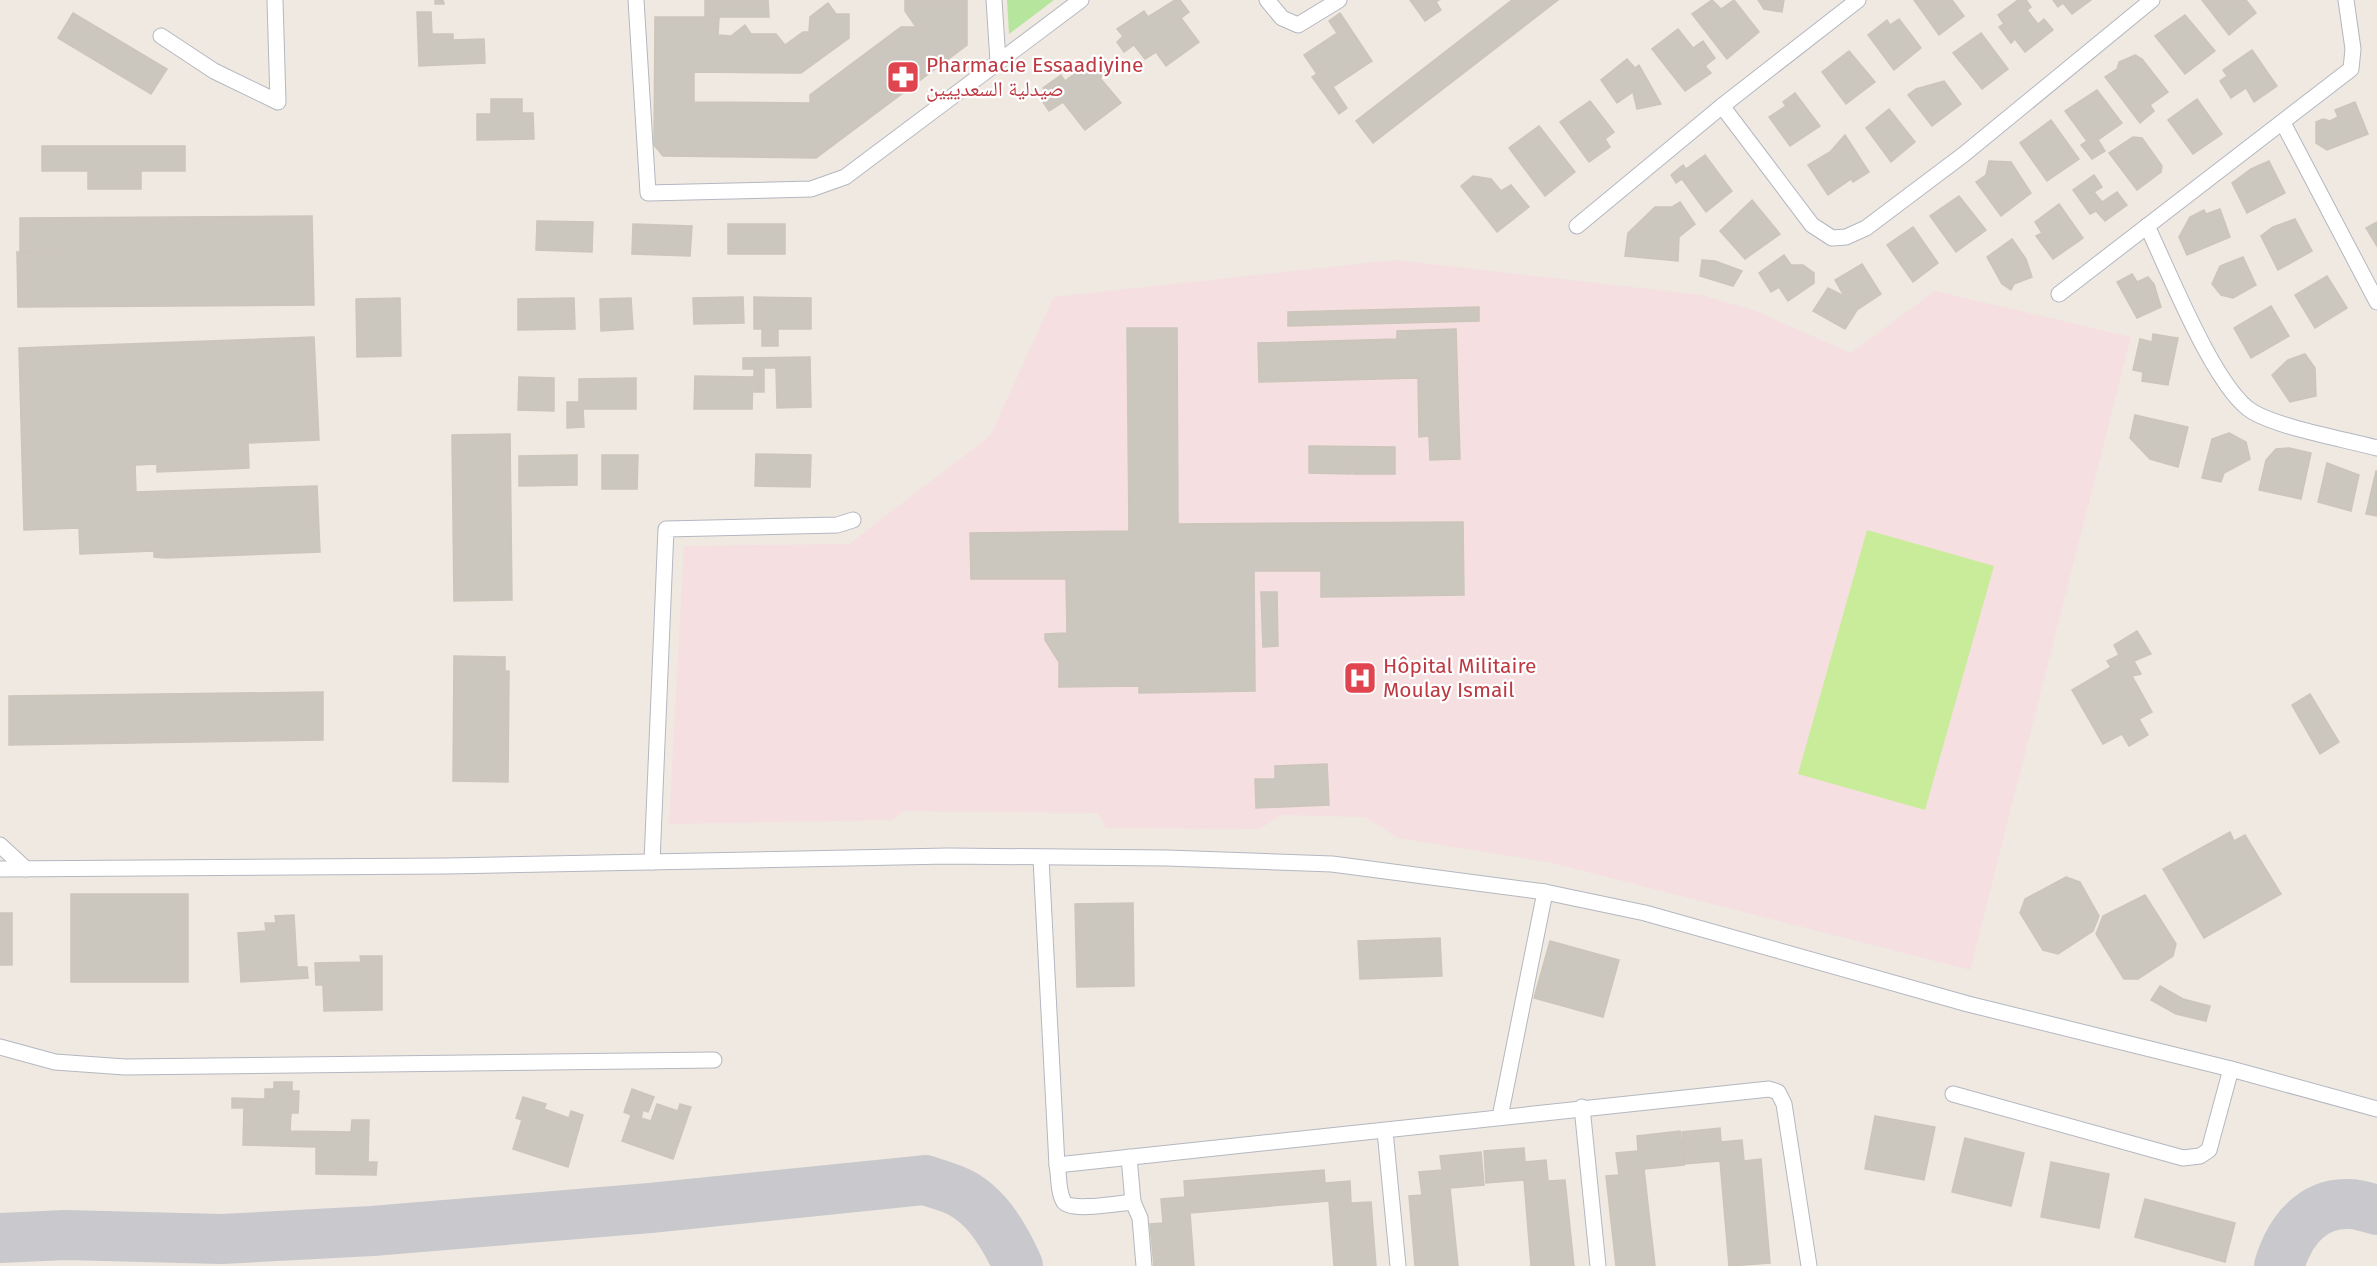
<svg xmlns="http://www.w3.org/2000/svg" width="2377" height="1266" viewBox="0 0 2377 1266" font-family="'Fira Sans','Noto Naskh Arabic',sans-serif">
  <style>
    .medical { fill: #f5dfe0 }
    .green { fill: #b6e59e }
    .pitch { fill: #c9ec9a }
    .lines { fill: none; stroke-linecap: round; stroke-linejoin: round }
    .taxiway { stroke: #c9c8cc; stroke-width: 50 }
    .building { fill: #cbc7bf; stroke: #cbc5ba; stroke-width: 1.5 }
    .street-casing { stroke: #b4b7c1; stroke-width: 17 }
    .street { stroke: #fff; stroke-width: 15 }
    .labels { text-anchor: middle; stroke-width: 4.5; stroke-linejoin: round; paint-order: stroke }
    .health-label { font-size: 21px; fill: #be3a42; stroke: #fff; text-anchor: start }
  </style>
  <rect width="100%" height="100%" fill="#efe9e1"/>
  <path class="medical" d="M1395,260l306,35 52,15 98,43 84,-62 196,46 -161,633 -422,-108 -150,-24 -33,-21 -84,-2 -21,14 -154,-1 -8,-15 -194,-2 -12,9 -223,4 15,-278 165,-2 141,-108 64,-139z"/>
  <path class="green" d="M1007,0h47l-45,34z"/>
  <path class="pitch" d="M1867,530l127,36 -69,244 -127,-36z"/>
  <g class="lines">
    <g class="taxiway">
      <path d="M0,1238l65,-3 157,4 150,-8 278,-23 275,-28c12,4 25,7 36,13 28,15 45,46 57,73"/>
      <path d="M2279,1266c10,-33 32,-64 71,-62 8,0 19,4 27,6"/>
    </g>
  </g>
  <g class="building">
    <path d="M435,0h8l1,4h-9z"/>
    <path d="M705,0h63l1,17h-64z"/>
    <path d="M905,0h62v45l-151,113 -153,-2 -9,-11 1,-128h64l-1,18 13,1 14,-11 6,9h25l9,11 18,-13h6l1,-15 18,-14 8,11h13v24l-48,35 -107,-1v30l116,1v-8l91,-68h15l-11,-16z"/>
    <path d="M1175,0h5l9,12 -8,6 18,24 -33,24 -10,-14 -11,7 -11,-14 -10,7 -7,-10 6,-6 -6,-7 27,-18 4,6z"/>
    <path d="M1410,0h29l-3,2 5,8 -16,11z"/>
    <path d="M1512,0h46l-185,143 -17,-22z"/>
    <path d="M1712,0l9,9 13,-9 25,32 -32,27 -35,-45z"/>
    <path d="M1758,0h26l-2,12 -18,-3z"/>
    <path d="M1914,0h38l12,16 -25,19z"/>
    <path d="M2018,0h8l5,7 -4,3 11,14 6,-5 9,11 -28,22 -10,-13 -4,4 -12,-16 5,-3 -6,-9z"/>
    <path d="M2053,0h38l-19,14 -9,-11 -5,4z"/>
    <path d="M2202,0h44l10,13 -27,22z"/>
    <path d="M417,12h14l1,22h21v6l31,-1 1,24 -66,3z"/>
    <path d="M73,13l94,56 -16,25 -93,-56z"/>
    <path d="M1340,13l32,48 -39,26 14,21 -8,6 -27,-37 5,-3 -13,-19 33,-22 -8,-12z"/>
    <path d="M2185,15l30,36 -30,23 -30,-38z"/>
    <path d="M1899,19l22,29 -27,22 -26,-35 19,-15 3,5z"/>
    <path d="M1678,29l15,19 10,-7 12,17 -10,8 6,7 -26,18 -33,-42z"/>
    <path d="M1981,33l27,36 -26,20 -29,-36z"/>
    <path d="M2252,50l25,36 -23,16 -8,-14 -15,10 -11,-17 7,-5 -4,-6z"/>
    <path d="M1849,51l26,31 -29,22 -24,-32z"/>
    <path d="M2135,55l7,4 26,33 -18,13 4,6 -14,12 -35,-46 12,-8 2,-7z"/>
    <path d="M1095,58l11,15 -6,5 21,25 -36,27 -22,-28 -14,9 -6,-9 7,-4 -7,-10 18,-13 4,6z"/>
    <path d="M1627,59l8,9 4,-3 22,39 -24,5 -4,-17 -16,11 -16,-23z"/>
    <path d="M1944,81l17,23 -29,22 -24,-31 8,-6z"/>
    <path d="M2097,90l25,33 -24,17 7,11 -13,8 -11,-14 6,-4 -22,-30z"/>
    <path d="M1795,93l25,33 -30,20 -21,-29 17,-11 -3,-4z"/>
    <path d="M491,99h31v14h11l1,26 -57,1v-26h14z"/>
    <path d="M2197,99l25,35 -29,20 -25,-34z"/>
    <path d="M1590,101l24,31 -9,7 5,8 -21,15 -29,-40z"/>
    <path d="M2355,102l13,32 -41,16 -11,-7v-21l7,-3 7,2 8,-4 -3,-7z"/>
    <path d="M1889,109l26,33 -24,20 -25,-34z"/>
    <path d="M2051,120l28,39 -32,22 -27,-38z"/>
    <path d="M1539,126l36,46 -30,24 -36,-48z"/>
    <path d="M1845,135l24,37 -16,10 -2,-3 -23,16 -20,-30 22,-13z"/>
    <path d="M2133,137l9,1 20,28 -1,6 -24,18 -28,-37z"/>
    <path d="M42,146h143v25h-44v18h-53v-18h-46z"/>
    <path d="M1705,155l27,36 -26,21 -24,-33 -6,4 -5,-8 12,-10 3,4z"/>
    <path d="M1989,161l22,1 20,31 -30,23 -25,-34 10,-7z"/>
    <path d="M2269,161l16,32 -38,20 -15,-30 19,-14z"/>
    <path d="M2094,175l8,12 -8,5 8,10 15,-10 10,13 -22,16 -9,-10 -6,3 -17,-24z"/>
    <path d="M1473,176l18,3 10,12 10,-6 18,22 -32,25 -36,-46z"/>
    <path d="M1959,196l27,34 -30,22 -26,-36z"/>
    <path d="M1752,200l28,34 -35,25 -25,-28z"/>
    <path d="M1680,202l15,22 -16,13 -1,24 -53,-5 3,-23 27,-26h17z"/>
    <path d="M2059,204l24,34 -30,21 -17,-23 6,-3 -7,-11z"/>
    <path d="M2220,209l10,28 -43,18 -8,-18 11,-20 14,-7 2,4z"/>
    <path d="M312,216l2,89 -296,2 -1,-55h44l-41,-1v-33z"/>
    <path d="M2295,219l17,32 -34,19 -17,-34 12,-9z"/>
    <path d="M537,221l56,1 -1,30 -56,-2z"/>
    <path d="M2377,222v24l-11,-18z"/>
    <path d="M633,224l59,2 -2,30 -58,-2z"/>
    <rect x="728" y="224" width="57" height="30"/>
    <path d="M1913,227l25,36 -25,19 -26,-37z"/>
    <path d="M2012,239l14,20 6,18 -18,7 -3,6 -9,-6 -15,-27z"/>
    <path d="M1784,255l7,10h12l11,8v10l-26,18 -9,-14 -8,5 -12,-19z"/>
    <path d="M2243,257l13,28 -23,13 -12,-3 -9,-11 8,-18z"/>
    <path d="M1702,260l13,1 27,10 -9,15 -33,-10z"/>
    <path d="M1862,264l19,30 -24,16 -12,19 -32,-18 15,-23 16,8 -9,-16z"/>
    <path d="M2132,274l5,8 11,-5 6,7 7,23 -24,11 -20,-36z"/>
    <path d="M2327,276l20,32 -32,20 -20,-33z"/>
    <path d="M743,297l1,26 -50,1 -1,-26z"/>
    <path d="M754,297l57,1v31h-33v17h-16v-17h-8z"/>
    <path d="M400,298l1,58 -44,1 -1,-58z"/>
    <path d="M574,298l1,31 -57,1v-31z"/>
    <path d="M631,298l2,31 -32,2 -1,-32z"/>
    <path d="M2271,306l18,30 -38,22 -17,-30z"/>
    <path d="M1479,307v14l-191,5v-14z"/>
    <path d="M1127,328h50l1,196 285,-2 1,73 -143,2v-26h-67l1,120 -116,2v-7l-80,1v-25l-14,-22v-6l22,-1 -1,-54h-95l-1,-46 159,-2z"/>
    <path d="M1456,329l4,130 -30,1 -1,-24 -10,1 -1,-59 -159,4 -1,-39 139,-4v-8z"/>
    <path d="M2153,334l25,4 -10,47 -26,-4 1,-9 -10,-2 7,-31 12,3z"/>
    <path d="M314,337l5,103 -71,3 1,25 -92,4v-8l-22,1 1,27 181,-6 3,66 -155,6 -11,-1v-6l-74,3 -1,-26 -55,2 -5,-182z"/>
    <path d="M2305,354l10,14 1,28 -26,6 -18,-27 16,-15z"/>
    <path d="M810,357l1,50 -34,1 -1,-40h-12v24h-10v-23h-11v-11z"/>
    <path d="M695,376l58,1 -1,32h-58z"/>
    <path d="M519,377l35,1v33l-36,-1z"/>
    <path d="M636,378v31h-53l1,18 -17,1v-26h12v-23z"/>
    <path d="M2135,415l53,12 -10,40 -28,-8 -20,-21z"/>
    <path d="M2229,433l17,9 4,17 -26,14 -3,9 -19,-4 10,-39z"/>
    <path d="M510,434l2,166 -58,1 -2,-166z"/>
    <path d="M1309,446l86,1v27h-42v-14l-2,14 -42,-1z"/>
    <path d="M2289,448l22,5 -10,46 -42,-9 7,-30 10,-11z"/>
    <path d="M756,454l55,1 -1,32 -55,-1z"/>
    <path d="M577,455v30l-58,1v-30z"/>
    <path d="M602,455h36l-1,34h-35z"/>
    <path d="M2327,463l32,12 -8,36 -33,-9z"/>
    <path d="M2376,471h1v45l-11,-2z"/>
    <path d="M1261,592h16l1,54 -15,1z"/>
    <path d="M2137,631l14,23 -17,7 7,13 -9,2 20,36 -13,7 9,16 -19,11 -7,-12 -19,10 -31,-54 39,-23 -4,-6 12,-6 -5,-10z"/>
    <path d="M454,656l51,1v14h4l-1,111 -55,-1z"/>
    <path d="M323,692v48l-314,5v-49z"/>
    <path d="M2310,694l29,48 -19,12 -28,-49z"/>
    <path d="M1327,764l2,41 -73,3 -1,-29h20v-13z"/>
    <path d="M2230,832l4,9 11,-6 36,59 -77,44 -41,-69z"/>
    <path d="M2066,877l14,5 19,34 -6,15 -35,23 -15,-4 -23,-37 5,-14z"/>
    <rect x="71" y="894" width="117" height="88"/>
    <path d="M2145,895l31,49 -3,12 -35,23h-14l-28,-45 7,-18z"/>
    <path d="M1133,903l1,83 -57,1 -2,-83z"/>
    <rect x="0" y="913" width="12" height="52"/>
    <path d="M294,915l3,52h10l1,11 -67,4 -3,-49 28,-2 -1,-8h11l-1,-7z"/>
    <path d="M1440,938l2,38 -82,3 -2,-38z"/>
    <path d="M1550,941l69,19 -16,57 -69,-19z"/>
    <path d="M360,956h22v54l-58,1 -1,-26h-7l-1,-22 46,-1z"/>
    <path d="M2160,986l23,13 27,7 -4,15 -30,-7 -25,-14z"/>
    <path d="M274,1082h18v9h7l-1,22h-7l-1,18 61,1 1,-12h17l-1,42h9l-1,13 -60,-1v-27l-73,-2 1,-37h-12v-10l33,1v-10h9z"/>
    <path d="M632,1089l22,8 -6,15 -5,-2 -2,8 10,3 6,-17 21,7 2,-7 11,3 -18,52 -51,-18 9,-26 -7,-3z"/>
    <path d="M523,1097l23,7 -2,5 25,9 2,-7 12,4 -15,52 -55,-18 9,-29 -6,-2z"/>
    <path d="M1875,1116l60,11 -11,53 -59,-11z"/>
    <path d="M1720,1128l1,14 21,-2 2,21 17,-2 9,104 -41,3 -9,-105 -36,3 -2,-32z"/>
    <path d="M1680,1131l4,34 -40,4 11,97h-39l-10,-90 13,-1 -3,-22 22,-2 -1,-15z"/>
    <path d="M1965,1138l59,15 -13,53 -59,-14z"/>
    <path d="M1524,1148l1,14 21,-2 2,21 17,-1 9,86h-43l-7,-86 -38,3 -2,-32z"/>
    <path d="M1481,1152l3,33 -34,3 8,78h-43l-6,-70 13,-1 -3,-23 23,-2 -2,-14z"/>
    <path d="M2051,1162l58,12 -10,54 -58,-11z"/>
    <path d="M1324,1170l1,13 25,-2 1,22 20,-1 5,64h-42l-5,-65 -139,12 4,53h-40l-4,-42 13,-1 -2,-24 24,-2 -1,-16z"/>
    <path d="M2145,1199l90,24 -10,39 -90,-25z"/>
  </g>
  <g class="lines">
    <g class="street-casing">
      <g id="street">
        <path d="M636,0l12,193 163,-4 34,-12 236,-177"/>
        <path d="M994,0l4,61"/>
        <path d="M1267,0l15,18 16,7 41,-25"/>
        <path d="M161,36l53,35 64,31 -3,-102"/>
        <path d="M1722,106l90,119 20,13 14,-1 20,-9 97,-73 189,-155"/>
        <path d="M2283,123l94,179"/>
        <path d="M1577,226l145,-120 136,-106"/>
        <path d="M2147,226c21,43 68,164 106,186 28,16 90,27 124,36"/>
        <path d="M2059,294l292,-225 2,-20 -7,-49"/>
        <path d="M0,845l26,24"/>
        <path d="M1041,859l16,306c2,10 1,28 7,37 6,10 56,1 69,0l7,16 4,48"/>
        <path d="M652,862l14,-333 171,-4 16,-5"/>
        <path d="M0,869l447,-3 501,-10 219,2 165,6 213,28 100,21 323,91 263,65 146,40"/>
        <path d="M0,1047l55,15 70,5 589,-7"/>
        <path d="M1953,1094l230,64 17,-2 9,-6 22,-81"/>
        <path d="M1582,1107l16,159"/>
        <path d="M1500,1117l45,-225"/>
        <path d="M1385,1131l13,135"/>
        <path d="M1129,1157l4,45"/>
        <path d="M1057,1165l712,-76 9,3 6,12 25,162"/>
      </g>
    </g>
    <use href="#street" class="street"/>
  </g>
  <defs>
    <g id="pharmacy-square" transform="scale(1.725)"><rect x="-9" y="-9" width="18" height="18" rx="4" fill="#e0444e" stroke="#fff"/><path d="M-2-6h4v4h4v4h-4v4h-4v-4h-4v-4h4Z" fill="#fff"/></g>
    <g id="hospital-square" transform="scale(1.725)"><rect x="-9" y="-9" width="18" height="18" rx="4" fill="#e0444e" stroke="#fff"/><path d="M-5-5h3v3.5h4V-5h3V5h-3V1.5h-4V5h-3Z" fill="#fff"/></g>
  </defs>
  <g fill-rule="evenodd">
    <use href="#pharmacy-square" x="903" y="77"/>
    <use href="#hospital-square" x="1360" y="678"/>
  </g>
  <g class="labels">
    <g class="health-label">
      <text x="926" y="72">Pharmacie Essaadiyine<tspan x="926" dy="24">صيدلية السعدييين</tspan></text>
      <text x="1383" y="673">Hôpital Militaire<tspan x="1383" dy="24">Moulay Ismail</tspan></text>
    </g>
  </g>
</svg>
